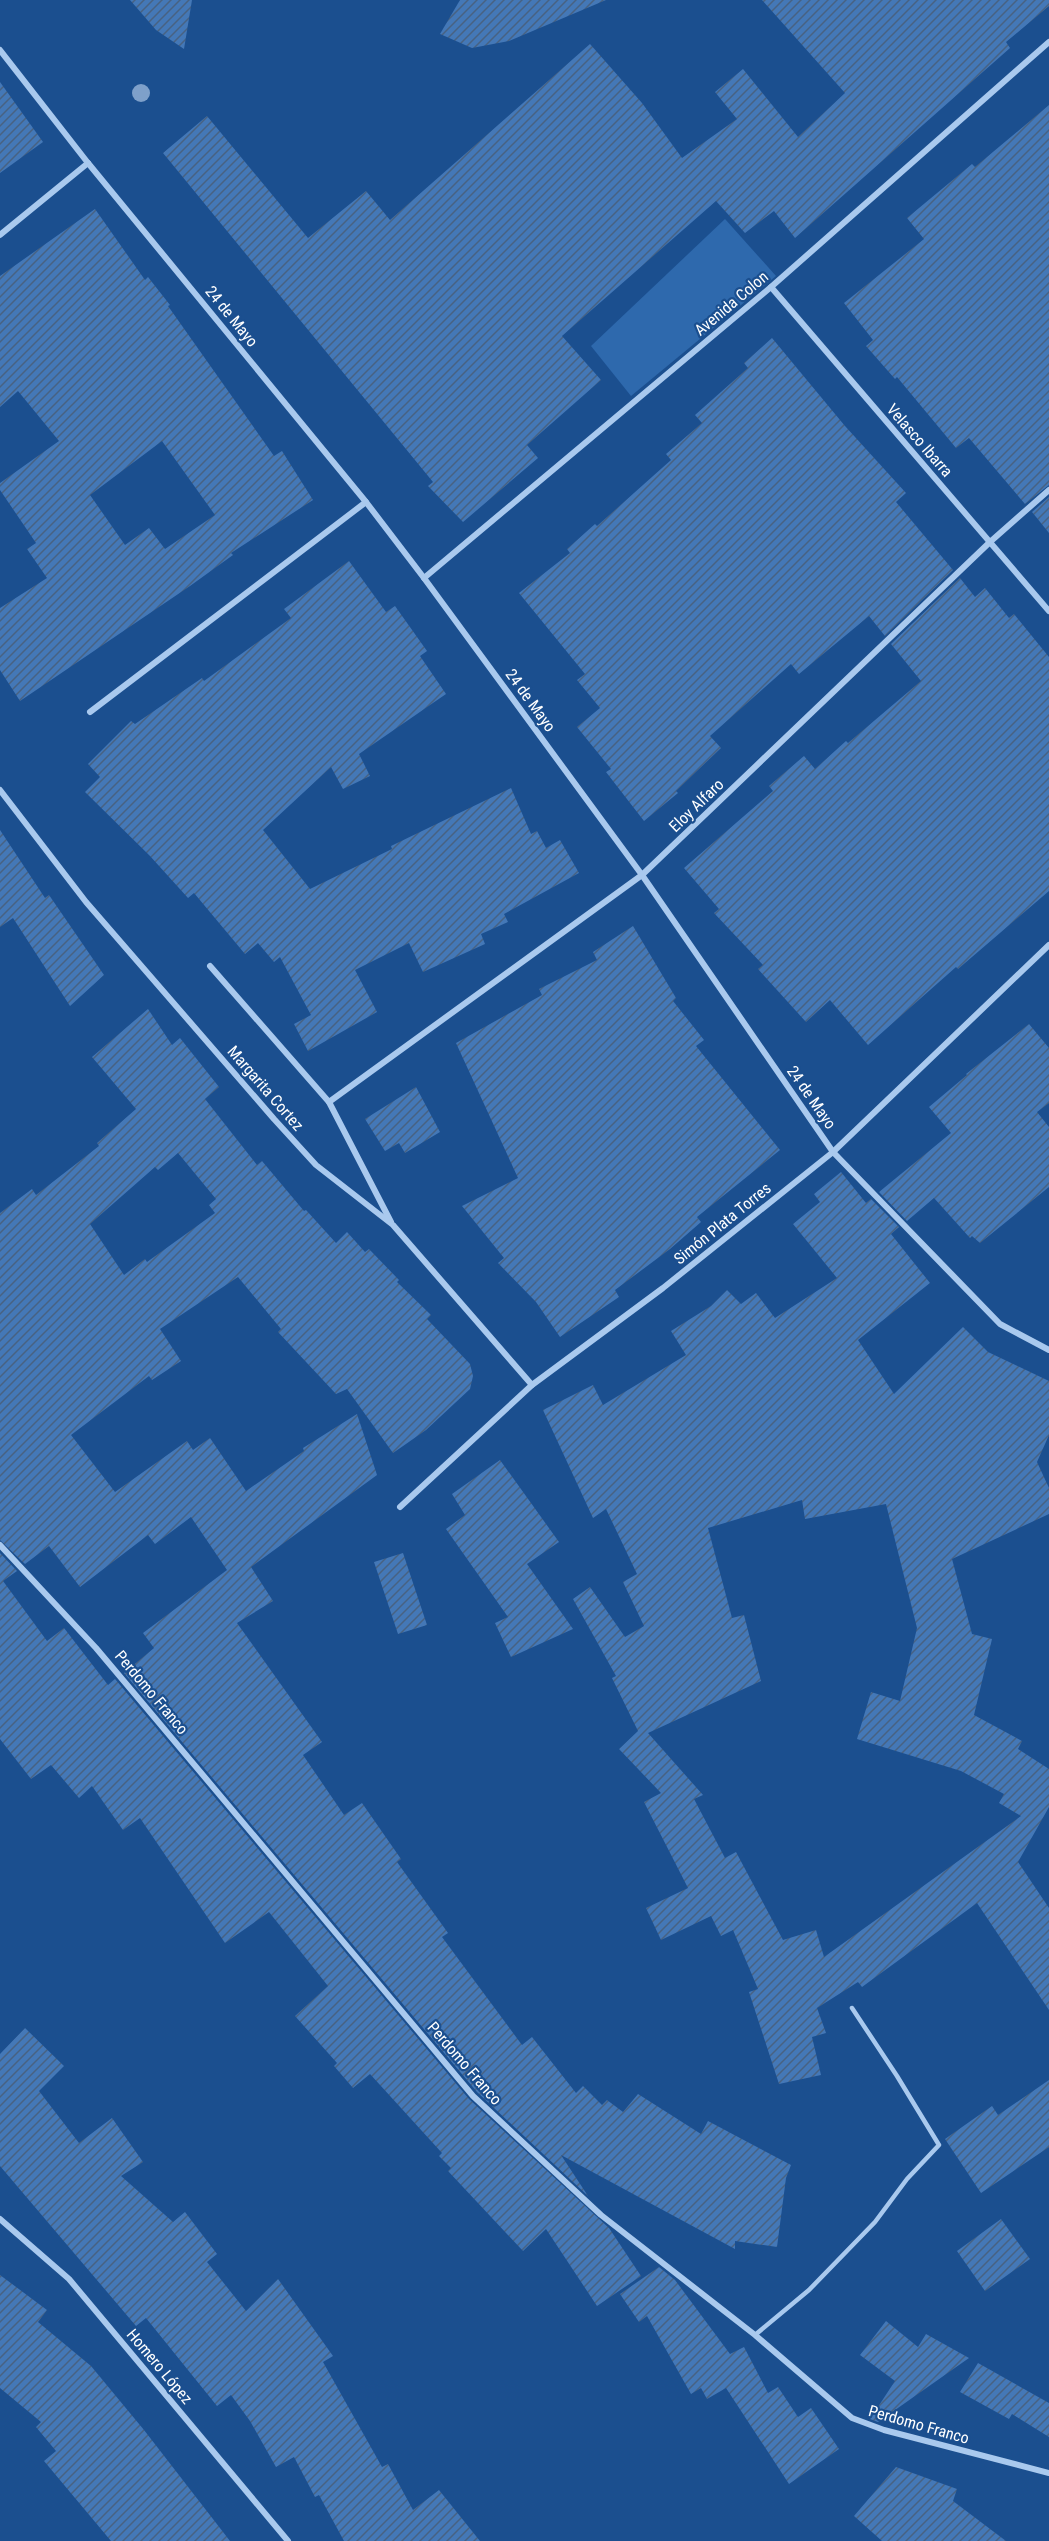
<svg xmlns="http://www.w3.org/2000/svg" width="1049" height="2541" viewBox="0 0 1049 2541" font-family="'Roboto Condensed',sans-serif">
  <style>
    .green { fill: #2e69ad }
    .building { fill: url(#building-hatch); fill-rule: evenodd }
    .lines { fill: none; stroke-linecap: round; stroke-linejoin: round }
    .lane { stroke: #a9c9ee; stroke-width: 4.5 }
    .street { stroke: #a9c9ee; stroke-width: 6 }
    .tree { fill: #7ea0ca }
    .labels { text-anchor: middle; stroke-width: 4.5; stroke-linejoin: round; paint-order: stroke }
    .street-label { font-size: 16px; fill: #fff; stroke: #1b4f8f }
  </style>
  <defs>
    <pattern id="building-hatch" width="6" height="6" patternUnits="userSpaceOnUse" patternTransform="scale(1.5)"><rect width="6" height="6" fill="#4478b7"/><path d="M-1 1l2-2M0 6l6-6M5 7l2-2" fill="none" stroke="#486282"/></pattern>
  </defs>
  <rect width="100%" height="100%" fill="#1b4f8f"/>
  <path class="green" d="M725,219l51,57 -145,120 -40,-50z"/>
  <g class="building">
    <path d="M130,0h62l-8,49 -28,-19z"/>
    <path d="M460,0h146l-97,41 -37,7 -32,-14z"/>
    <path d="M762,0h287v6l-43,36 4,6 -215,190 -21,-27 -29,22 -29,-32 -154,135 39,44 -74,65 11,13 -75,64 -35,-36 5,-4 -270,-329 44,-37 101,122 58,-47 24,29 200,-176 52,59 40,55 55,-39 -22,-27 28,-23 55,68 47,-44z"/>
    <path d="M0,82l43,60 -43,31z"/>
    <path d="M1049,105v380l-24,19 -56,-66 -13,10 -59,-71 -2,2 -29,-33 7,-6 -29,-37 80,-64 -17,-21 65,-54 3,3z"/>
    <path d="M95,209l50,71 3,-3 22,28 -2,1 106,150 8,-5 31,49 -82,53 2,2 -43,31 -170,115 -20,-31v-62l47,-30 -20,-29 9,-6 -36,-53v-7l59,-42 -41,-50 -18,16v-131zM162,441l53,74 -50,34 -16,-21 -24,17 -35,-50z"/>
    <path d="M772,338l73,88 61,67 -10,9 57,68 -68,66 -16,-20 -70,58 -8,-10 -81,72 11,12 -45,43 2,2 -34,28 -38,-49 5,-3 -34,-42 23,-19 -23,-28 8,-6 -66,-81 51,-40 -3,-4 28,-25 2,2 74,-66 -5,-6 36,-31 -7,-8 53,-47 -4,-5z"/>
    <path d="M1049,497v36l-17,-21z"/>
    <path d="M349,561l37,51 9,-6 32,45 -7,5 26,38 -87,60 11,22 -27,13 -12,-22 -68,63 47,59 82,-40 -1,-3 120,-58 20,46 6,-3 9,17 14,-8 19,33 -75,41 4,8 -27,12 4,10 -62,28 -14,-29 -54,27 22,42 -69,39 -14,-27 17,-9 -31,-58 -6,5 -16,-19 -13,11 -51,-61 -6,5 -38,-42 -65,-64 15,-15 -12,-13 43,-43 4,3 67,-46 2,3 87,-63 -7,-9z"/>
    <path d="M960,578l15,19 10,-9 24,30 5,-4 35,43v234l-91,78 -2,-2 -88,78 -38,-45 -24,22 -48,-53 5,-4 -49,-52 5,-4 -35,-41 89,-77 -4,-5 35,-30 11,13 31,-28 2,2 73,-62 -30,-37z"/>
    <path d="M0,830l45,68 4,-3 55,80 -34,31 -57,-88 -13,9z"/>
    <path d="M633,926l43,72 -3,3 31,39 -8,6 84,104 -83,67 4,5 -31,27 -55,41 4,7 -59,40 -24,-35 -38,-39 6,-5 -42,-52 56,-28 -62,-135 86,-48 -3,-6 58,-29 -4,-8z"/>
    <path d="M148,1009l24,36 8,-7 39,49 -14,12 52,66 5,-4 42,50 2,-1 30,33 11,-11 18,20 4,-3 30,31 -2,2 34,33 -4,4 43,45 3,12 -3,13 -44,41 -33,23 -46,-64 -11,5 -58,-62 3,-3 -43,-52 -78,52 21,32 -29,19 -3,-4 -78,59 44,57 72,-51 6,9 17,-12 36,53 58,-40 -1,-3 54,-34 20,61 -126,92 22,34 -36,22 85,119 -19,13 41,60 18,-12 39,56 -4,3 51,71 -6,4 80,108 10,-8 44,56 7,-7 19,19 5,-5 16,12 15,-18 63,40 7,-13 83,44 -5,13 -9,69 -42,-6v8l-174,-94 27,41 -111,-104 -353,-419 30,-25 -11,-15 84,-63 -36,-53 -36,27 -7,-9 -68,52 -31,-41 -24,18 -25,-24v-327l32,-24 4,6 63,-49 -2,-3 39,-34 -44,-52zM178,1153l38,46 -7,6 6,8 -68,49 -2,-3 -21,16 -34,-51 65,-57 3,3z"/>
    <path d="M1029,1024l20,24v55l-12,9 12,15v60l-69,56 -8,-7 -2,2 -36,-40 -27,23 -28,-29 72,-59 -22,-26 38,-32 -1,-1z"/>
    <path d="M416,1087l24,45 -35,21 -6,-10 -14,8 -20,-32z"/>
    <path d="M841,1172l25,31 5,-4 28,28 -8,7 39,49 -72,57 36,54 69,-67 25,25 61,29v54l-12,27 12,26v26l-97,45 20,75 20,5 -18,76 48,26 -4,8 31,20v38l-31,55 31,46v102l-72,-107 -115,84 -4,-5 -41,26 9,25 -14,4 9,38 -42,9 -30,-92 9,-3 -25,-59 -12,6 -10,-20 -50,24 -15,-32 42,-20 -44,-86 17,-9 -42,-44 19,-18 -26,-53 4,-2 -43,-77 17,-12 35,50 19,-11 -21,-44 14,-8 -31,-65 -13,9 -50,-108 50,-25 10,20 83,-50 -15,-24 40,-25 16,-16 14,14 15,-11 19,25 62,-40 -44,-54 27,-22 -6,-8zM802,1500l3,19 81,-15 31,124 -17,73 -29,-9 -14,47 104,32 43,23 -5,9 22,13 -197,141 -8,-27 -33,10 -47,-88 -11,6 -31,-59 9,-4 -55,-62 113,-52 -17,-66 -12,3 -24,-90z"/>
    <path d="M500,1460l59,82 -32,22 46,65 -62,28 -16,-34 13,-6 -62,-88 19,-14 -13,-21z"/>
    <path d="M0,1553l17,18 -14,10 44,60 17,-13 44,57 7,-6 354,420 140,129 32,48 -44,30 -51,-77 -23,22 -75,-80 3,-3 -12,-12 3,-3 -72,-79 -17,14 -19,-22 3,-3 -42,-47 33,-30 -59,-74 -44,31 -85,-125 -17,12 -31,-44 -13,12 -28,-33 -20,14 -31,-40z"/>
    <path d="M403,1553l24,72 -29,9 -24,-72z"/>
    <path d="M25,2028l39,38 -25,25 40,52 33,-25 31,44 -22,14 52,46 12,-10 32,42 -10,8 39,49 32,-32 55,77 -10,6 59,105 6,-3 25,46 26,-20 41,51h-136l-25,-46 -4,2 -21,-40 -18,10 -26,-46 -19,-26 -14,11 -71,-88 -10,8 -136,-160v-112z"/>
    <path d="M1049,2080v67l-68,46 -36,-54 47,-33 6,9z"/>
    <path d="M1001,2219l29,40 -45,32 -28,-40z"/>
    <path d="M659,2267l16,13 55,74 14,-7 24,46 10,-6 20,30 13,-9 28,41 -50,35 -63,-96 -19,11 -6,-11 -10,6 -44,-78 -8,6 -19,-28z"/>
    <path d="M0,2275l47,35 -9,12 53,44 53,64 86,111h-119l-67,-80 12,-10 -20,-24 5,-5 -41,-34z"/>
    <path d="M886,2321l32,26 8,-13 43,24 -91,64 -8,-3 25,-38 -35,-26z"/>
    <path d="M978,2363l71,40v34l-37,-23 -3,5 -49,-27z"/>
    <path d="M896,2467l61,22 -4,12 53,40h-124l-28,-25z"/>
  </g>
  <g class="lines">
    <path class="lane" d="M755,2335l54,-45 66,-68 32,-43 32,-34 -42,-69 -45,-68"/>
    <g class="street">
      <path d="M0,50l88,113 278,339 58,76 218,297 191,277 167,172 49,26"/>
      <path d="M0,235l88,-72"/>
      <path d="M771,287l278,324"/>
      <path d="M424,578l347,-291 278,-245"/>
      <path d="M90,712l276,-210"/>
      <path d="M0,790l86,112 188,217 42,46 77,60 139,160"/>
      <path d="M210,966l119,136 62,120"/>
      <path d="M329,1102l313,-227 348,-333 59,-52"/>
      <path d="M400,1507l132,-122 131,-97 170,-136 216,-207"/>
      <path d="M0,1545l96,103 377,448 128,119 154,120 97,83 32,12 165,43"/>
      <path d="M0,2219l69,60 219,262"/>
    </g>
  </g>
  <circle class="tree" cx="141" cy="93" r="9"/>
  <g class="labels">
    <g class="street-label">
      <text transform="translate(731 303) rotate(-40)" y="6">Avenida Colon</text>
      <text transform="translate(232 316) rotate(51)" y="6">24 de Mayo</text>
      <text transform="translate(920 440) rotate(49)" y="6">Velasco Ibarra</text>
      <text transform="translate(531 700) rotate(54)" y="6">24 de Mayo</text>
      <text transform="translate(696 805) rotate(-44)" y="6">Eloy Alfaro</text>
      <text transform="translate(266 1088) rotate(49)" y="6">Margarita Cortez</text>
      <text transform="translate(812 1097) rotate(55)" y="6">24 de Mayo</text>
      <text transform="translate(722 1223) rotate(-39)" y="6">Simón Plata Torres</text>
      <text transform="translate(152 1692) rotate(50)" y="6">Perdomo Franco</text>
      <text transform="translate(465 2063) rotate(49)" y="6">Perdomo Franco</text>
      <text transform="translate(160 2366) rotate(50)" y="6">Homero López</text>
      <text transform="translate(919 2424) rotate(16)" y="6">Perdomo Franco</text>
    </g>
  </g>
</svg>
